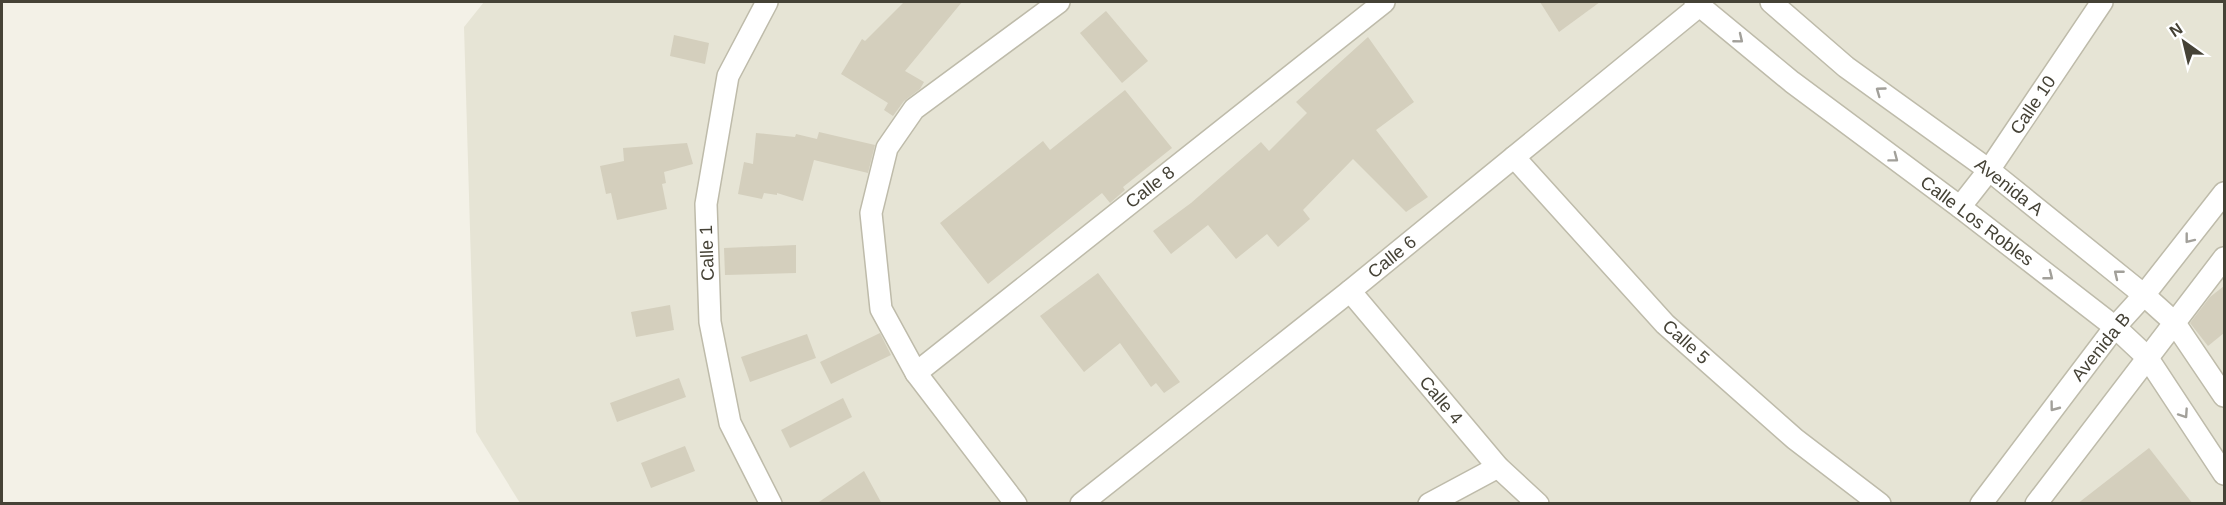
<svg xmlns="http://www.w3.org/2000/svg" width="2226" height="505" viewBox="0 0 2226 505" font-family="Arial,sans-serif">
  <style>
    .residential { fill: #e6e4d5 }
    .building { fill: #d4cfbd }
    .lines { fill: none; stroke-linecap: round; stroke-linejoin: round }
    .street-casing { stroke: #bebbaa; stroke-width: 24 }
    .street { stroke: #fff; stroke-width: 21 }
    .oneway { stroke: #a2a09a }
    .labels { text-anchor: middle; stroke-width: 4.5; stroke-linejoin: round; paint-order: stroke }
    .street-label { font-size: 18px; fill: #454236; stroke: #fff }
  </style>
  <rect width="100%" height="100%" fill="#f3f1e7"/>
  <path class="residential" d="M484,2h1740v501h-1704l-44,-71 -12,-405z"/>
  <g class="building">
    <path d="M904,2h58l-57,69 19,11 -4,7 -16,12 -11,15 -9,-6 4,-7 -47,-29 21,-35 3,2z"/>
    <path d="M1540,2h60l-41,30z"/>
    <path d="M1106,11l42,50 -26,22 -42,-50z"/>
    <path d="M674,35l35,8 -4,21 -35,-8z"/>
    <path d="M1368,37l46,65 -38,28 52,67 -22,15 -53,-53 -50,51 7,9 -32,28 -11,-13 -31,25 -28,-34 -37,29 -18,-23 38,-28 70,-61 8,9 38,-38 -11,-11z"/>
    <path d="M1125,90l47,58 -49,39 2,3 -15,13 -8,-10 -114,91 -48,-61 103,-82 7,9z"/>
    <path d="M819,132l56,13 -7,28 -54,-13 -11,41 -26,-8v2l-13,-2 -2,6 -24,-5 6,-32 9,2 3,-31 39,4 1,-3 21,5z"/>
    <path d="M687,143l6,21 -29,8 2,11 -4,1 5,25 -50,11 -6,-27 -5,1 -6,-28 24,-5 -1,-13z"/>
    <path d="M796,245v28l-71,2 -1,-27z"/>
    <path d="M1098,273l82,109 -16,11 -8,-10 -5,4 -31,-44 -36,29 -44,-56z"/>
    <path d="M2224,286v47l-16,13 -18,-23 20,-26z"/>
    <path d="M670,305l4,25 -38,7 -5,-25z"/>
    <path d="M880,333l11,22 -60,29 -11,-22z"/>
    <path d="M807,334l9,24 -66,24 -9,-25z"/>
    <path d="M679,378l7,19 -69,25 -7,-19z"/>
    <path d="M843,398l9,19 -62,31 -9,-18z"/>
    <path d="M685,446l10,25 -44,17 -10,-25z"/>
    <path d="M2149,448l44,56h-116z"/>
    <path d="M864,471l18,33h-66z"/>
  </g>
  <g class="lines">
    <g class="street-casing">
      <g id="street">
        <path d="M767,2l-39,74 -22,128 4,118 20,101 41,81"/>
        <path d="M1695,2l97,80 168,125 155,120 32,30 77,117"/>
        <path d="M1771,2l75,65 143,103 155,125 30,27 50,74"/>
        <path d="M1514,157l151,167 130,115 85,65"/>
        <path d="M1960,207l29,-37 113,-168"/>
        <path d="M1350,291l148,176 40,37"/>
        <path d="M916,373l468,-371"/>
        <path d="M1016,504l-100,-131 -35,-64 -10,-96 16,-65 27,-39 145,-107"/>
        <path d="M1081,504l269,-213 349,-285"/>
        <path d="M1429,504l69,-37"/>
        <path d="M1981,504l134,-177 29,-32 80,-102"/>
        <path d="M2036,504l188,-246"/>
      </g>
    </g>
    <use href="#street" class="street"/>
  </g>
  <defs><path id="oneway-chevron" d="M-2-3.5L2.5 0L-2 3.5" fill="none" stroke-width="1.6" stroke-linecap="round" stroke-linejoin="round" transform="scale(1.5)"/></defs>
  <g class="oneway">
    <use href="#oneway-chevron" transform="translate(1739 39) rotate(39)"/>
    <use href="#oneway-chevron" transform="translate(1880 91) rotate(-144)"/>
    <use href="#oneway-chevron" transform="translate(1894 158) rotate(37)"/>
    <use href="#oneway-chevron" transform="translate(2189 239) rotate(128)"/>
    <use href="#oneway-chevron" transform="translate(2118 274) rotate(-141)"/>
    <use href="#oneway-chevron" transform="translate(2049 276) rotate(38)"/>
    <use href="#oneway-chevron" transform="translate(2054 407) rotate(127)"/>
    <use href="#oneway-chevron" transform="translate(2184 414) rotate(56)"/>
  </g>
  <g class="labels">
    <g class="street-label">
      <text transform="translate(2033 105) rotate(-56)" y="6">Calle 10</text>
      <text transform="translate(1150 187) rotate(-38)" y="6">Calle 8</text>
      <text transform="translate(2009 187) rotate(38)" y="6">Avenida A</text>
      <text transform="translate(1977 221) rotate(37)" y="6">Calle Los Robles</text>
      <text transform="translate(707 253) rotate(-92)" y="6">Calle 1</text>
      <text transform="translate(1392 257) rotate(-39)" y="6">Calle 6</text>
      <text transform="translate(1686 342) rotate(42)" y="6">Calle 5</text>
      <text transform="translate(2101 347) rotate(-51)" y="6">Avenida B</text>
      <text transform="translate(1441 400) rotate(50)" y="6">Calle 4</text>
    </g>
  </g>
  <rect width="2226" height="505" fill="none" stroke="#454236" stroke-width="6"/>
  <g transform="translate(2184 42) rotate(326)" stroke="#ffffff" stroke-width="4.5" paint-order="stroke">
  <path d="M0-4.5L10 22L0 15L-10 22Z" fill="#454236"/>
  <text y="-9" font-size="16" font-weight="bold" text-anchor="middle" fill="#454236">N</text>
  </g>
</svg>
